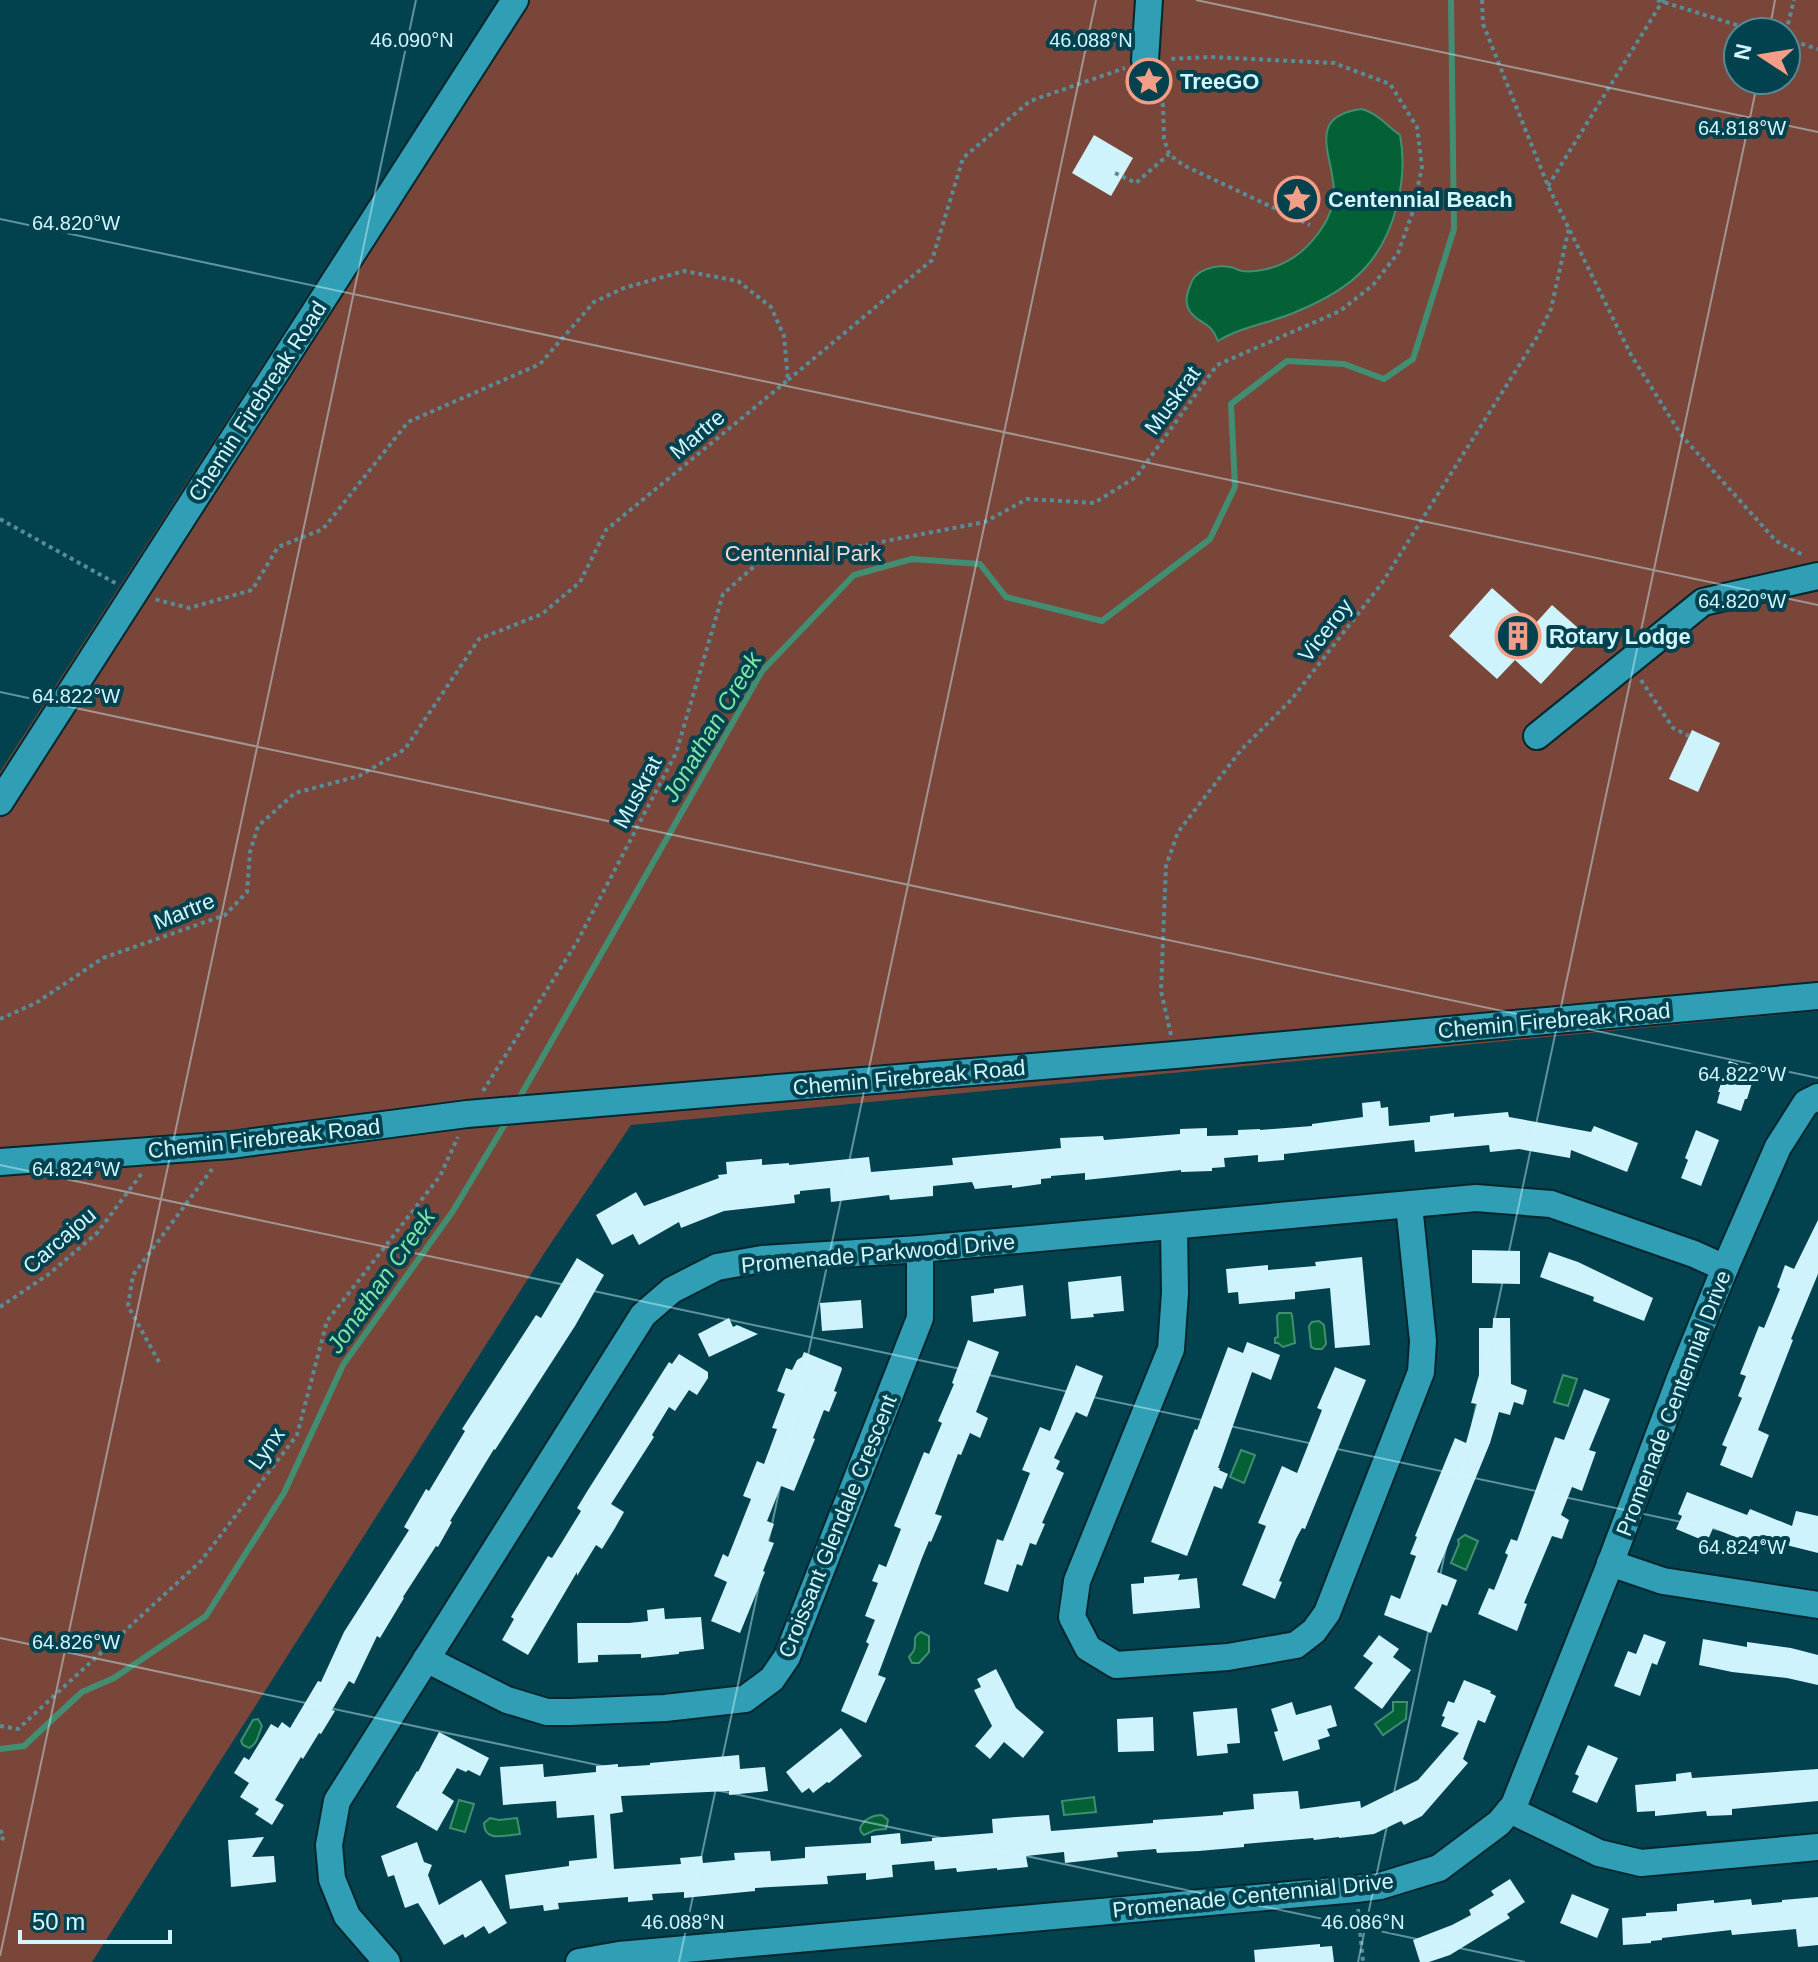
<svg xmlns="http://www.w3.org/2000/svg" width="1818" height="1962" viewBox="0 0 1818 1962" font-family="Helvetica,sans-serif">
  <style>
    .green { fill: #7a4639; fill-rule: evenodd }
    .water { fill: #036135; stroke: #418e72; stroke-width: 2 }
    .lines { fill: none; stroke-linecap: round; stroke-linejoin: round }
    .stream { stroke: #418e72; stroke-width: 6 }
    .building { fill: #cef3fc }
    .minor-casing { stroke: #04262d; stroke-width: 30 }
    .path { stroke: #588c97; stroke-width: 4; stroke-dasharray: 4 4; stroke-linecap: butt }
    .minor { stroke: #309eb4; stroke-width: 26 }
    .ticks { fill: none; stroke: #d1f6ff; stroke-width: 2; stroke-opacity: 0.45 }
    .labels { text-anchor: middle; stroke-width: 8; stroke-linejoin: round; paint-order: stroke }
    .poi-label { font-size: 22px; font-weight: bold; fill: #d1f6ff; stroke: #02424e; text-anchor: start }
    .street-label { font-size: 22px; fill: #d1f6ff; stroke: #02424e }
    .park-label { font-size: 22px; fill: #f1dad4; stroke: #02424e }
    .water-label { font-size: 24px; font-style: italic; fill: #7de6a4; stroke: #02424e }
    .ticks-label { font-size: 20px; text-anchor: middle; fill: #d1f6ff; stroke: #02424e; stroke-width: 8; stroke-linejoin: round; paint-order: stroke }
  </style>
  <rect width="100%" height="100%" fill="#02424e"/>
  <path class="green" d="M498,0h1320v1011l-1187,114 -84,124 -455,713h-92v-1190zM1738,32h48v48h-48z"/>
  <g class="water">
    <path d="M1362,109c15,4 25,17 38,26 8,43 -4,99 -35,133 -17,19 -43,33 -67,43 -26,12 -56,15 -80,30 -2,-4 -3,-8 -6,-11 -6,-8 -18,-10 -23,-20 -4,-7 -2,-17 1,-24 4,-16 25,-22 40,-19 7,1 6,3 12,4 8,1 17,0 25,-2 21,-5 37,-17 50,-34 10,-13 17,-27 17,-44 -1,-36 -29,-75 28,-82z"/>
    <path d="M1279,1313h12l1,2 3,28 -12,4 -5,-4h-3v-5l3,-1 -1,-21z"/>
    <path d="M1319,1321l5,4 2,19 -4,5h-7l-4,-2 -2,-21 3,-4z"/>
    <path d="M1563,1375l14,4 -9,27 -14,-4z"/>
    <path d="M1241,1450l14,5 -11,28 -14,-6z"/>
    <path d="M1465,1535l13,6 -12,29 -15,-7 8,-19 -1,-4z"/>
    <path d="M921,1632l8,4v16l-10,11h-7l-3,-6c1,-2 4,-4 5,-7 3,-8 -3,-13 7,-18z"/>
    <path d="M1393,1702h14l-1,17 -23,16 -8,-11 18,-13z"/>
    <path d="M258,1719l4,7c-4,8 -4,18 -13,22l-6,-3 -2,-4 12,-21z"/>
    <path d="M1094,1797l2,15 -32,3 -2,-14z"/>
    <path d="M459,1800l15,4 -9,28 -15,-4z"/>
    <path d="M882,1815l6,5 -2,9 -11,1 -11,5 -3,-3 -1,-4c4,-9 13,-13 22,-13z"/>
    <path d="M490,1818l9,2 18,-2 3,16c-15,1 -36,9 -36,-11z"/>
  </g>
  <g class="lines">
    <g class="stream">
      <path d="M517,1102l245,-431 92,-96 58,-16 68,5 26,33 96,24 108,-82 25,-52 -4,-83 56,-43 57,3 40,15 29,-20 41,-130 -3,-229"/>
      <path d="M0,1749l24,-3 58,-54 32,-14 92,-62 78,-123 59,-128 110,-154 55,-92"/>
    </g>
  </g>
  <g class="building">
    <path d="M1094,135l39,23 -22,38 -39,-23z"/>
    <path d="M1492,588l42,37 18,-20 34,30 -45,49 -26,-24 -18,19 -48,-43z"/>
    <path d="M1692,730l28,13 -22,49 -29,-13z"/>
    <path d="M1729,1061l27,9 -9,29h-2l-4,12 -24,-8 3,-11h-2z"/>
    <path d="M1380,1101l1,7 7,-1 1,19 41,-4v-6l24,-3v4l54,-5 1,5 82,15 3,-6 44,17 -11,29 -56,-22 -1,8 -51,-9 -29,3 -1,-7 -74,7 -1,-12 -130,14v6l-26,2v-7l-34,3 1,9 -13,1v3l-31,1v-2l-96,10v-7l-34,3v2l-10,1v5l-29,4v-3l-37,4 -3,-7 -39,4v10l-43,4 -1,-5 -58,7 -1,-14 -30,3v3l-6,1 1,8 -71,8 -43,17 -2,-6 -40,23 -6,-11 -21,11 -16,-30 40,-23 8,14 75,-28 -1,-3 9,-1 -1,-12 36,-3v6l27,-2v2l80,-8 2,15 82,-7 -1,-7 109,-10 -1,-10 43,-2 1,4 76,-6v-5l27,-1v8l31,-1v-5l22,-1v1l52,-4v-2l51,-7 -1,-14z"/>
    <path d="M1696,1130l23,10 -18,46 -20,-8 7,-18 -3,-2z"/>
    <path d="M1818,1220v54l-27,65 2,1 -35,90 11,5 -17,43 -32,-13 7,-18 -5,-2 20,-47 -4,-2 8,-20 -6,-2 19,-48 5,2 16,-39 -3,-2 8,-22 9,4z"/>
    <path d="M1472,1250l48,1v33l-48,-1z"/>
    <path d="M1549,1252l29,10 75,36 -9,23 -51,-20 1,-4 -54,-20z"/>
    <path d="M1362,1257l8,88 -35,3 -5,-60 -35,4v7l-56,5 -1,-12 -10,1 -2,-24 42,-4v5l48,-4 -1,-4z"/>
    <path d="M577,1258l27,17 -29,51 -80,124 -1,-1 -44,72 2,1 -14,25 -2,-1 -33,51 1,1 -24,40 -3,-2 -23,48 -5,-3 -17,29 3,1 -14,23 -2,-1 -16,26 -2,-2 -26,43 9,5 -12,20 -17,-11 4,-5 -19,-12 9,-14 -15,-10 10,-16 5,3 22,-36 7,4 4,-6 8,6 28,-47 3,1 23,-50 65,-102 -5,-3 22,-38 3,2 36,-60 -3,-2 74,-114 5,3z"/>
    <path d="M1121,1276l3,35 -31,3 1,3 -23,2 -3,-37z"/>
    <path d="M1023,1285l3,31 -53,6 -2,-26 23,-3v-4z"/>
    <path d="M861,1300l2,28 -41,3 -2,-28z"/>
    <path d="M729,1318l4,9 4,-2 21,9 -49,23 -11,-23z"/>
    <path d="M1493,1318h17l1,66 16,6 -4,15 -9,-3 -4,13 -11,-3 -9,31 -53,129 20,8 -10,26 -5,-2 -11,29 -47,-18 7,-20 9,4 16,-43 -6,-2 7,-17 -2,-1 40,-98 11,5 11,-39 -6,-1 8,-28v-47h14z"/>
    <path d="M968,1340l31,12 -23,60 12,6 -8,20 -10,-5 -9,22 -3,-1 -23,60 7,2 -11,26 -2,-1 -7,17 -44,117 8,3 -20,45 -25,-12 28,-67 -3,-2 9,-22 -10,-4 13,-33 -6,-2 7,-17 7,3 15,-38 -7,-3 30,-74 5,2 13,-31 -4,-2 16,-37 -2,-1z"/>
    <path d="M1247,1342l33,13 -9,25 -19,-8 -34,96h2l-1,2 9,4 -6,15 -8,-3 -27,70 -36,-14 44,-113 2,1 31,-83 15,6z"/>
    <path d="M804,1352l37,15 1,2 -8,22 3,1 -8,20 -5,-2 -11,28 2,1 -21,52 -13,-5 -14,35 7,3 -6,17 6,2 -11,28 2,1 -25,61 -29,-12 16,-39 -13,-6 9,-22 5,3 23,-58 -8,-3 14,-35 7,3 13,-35 -5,-1 13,-34 -8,-3 9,-23 6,2 5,-10 5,-3z"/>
    <path d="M679,1354l29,18v6l-11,17 -8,-5 -14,21 -6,-4 -17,28 2,2 -43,67 13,8 -9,16 -13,21 -6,-4 -19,31v-4l-49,83 -26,-15 12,-21 -3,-2 37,-61 4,2 10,-16 19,-31 -4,-3 11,-18 81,-128 3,2z"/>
    <path d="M1076,1365l27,11 -16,41 -11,-5 -22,46 6,3 -4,8 8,4 -22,50 3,1 -9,21 -6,-2 -8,23 -5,-2 -9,28 -24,-8 13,-45 6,2 27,-68 -8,-3 18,-43 10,4z"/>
    <path d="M1335,1367l31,13 -61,149 -3,-1 -6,11 -17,42 3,1 -7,17 -33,-14 24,-59 -8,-3 24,-57 15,7 25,-63 -5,-2z"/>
    <path d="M1584,1389l26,10 -21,51 7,2 -14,39 -10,-4 -11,28 8,5 -7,19 -10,-3 -28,67 3,1 -10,27 -39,-17 11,-26 5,2 14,-35 -3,-2 6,-14 6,2 38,-104 9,3z"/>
    <path d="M1687,1492l60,23 3,-6 42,17 4,-15 22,5v37l-39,-10 -4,10 -62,-25 -6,14 -31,-13 6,-13 -4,-2z"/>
    <path d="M1180,1574l-2,6 19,-2 3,30 -67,6 -2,-30 13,-1v-6z"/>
    <path d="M664,1608l1,11 36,-2 3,32 -25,3v2l-38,4v-4l-43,1v7l-20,1 -1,-40h52l19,-2 -1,-11z"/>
    <path d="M1644,1634l22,8 -9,23 -5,-2 -12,33 -26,-10 14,-35 8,3z"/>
    <path d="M1379,1635l20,14 -6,8 18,13 -29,39 -28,-21 19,-25 -10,-7z"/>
    <path d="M1703,1639l44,8v-5l44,6 27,7v30l-31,-7 -55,-6 -33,-7z"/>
    <path d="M996,1669l20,39 28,24 -21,26 -19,-16 -14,17 -15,-13 17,-20 -18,-36 7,-3 -4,-8z"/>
    <path d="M1464,1680l27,11 -1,2 6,3 -11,27 -7,-3 -15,39 5,4 -46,53 -18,9 -3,-4 -27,13 -35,4v-1l-25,3 -1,-2 -69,6v3l-45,4 -42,2 -1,-4 -39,3 1,5 -53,6 -1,-11 -38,4 2,11 -31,3v-2l-40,4 -1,-4 -21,2 -1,-9 -42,4 1,12 -27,3v-7l-39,3 1,8 -73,4v3l-71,7v-6l-32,2 1,6 -25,2v-5l-70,6 1,6 -15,2 -1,-6 -33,4 -5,-34 64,-9v-5l28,-3 -3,-43 -37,3 -1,-17 -53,4 -3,-38 43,-3 1,13 52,-5v-6l22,-2v3l32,-2v-2l89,-8 1,14 25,-2 3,24 -39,4v-4l-108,5 2,16 -13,2 4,55 67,-5 -1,-6 22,-2 1,7 32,-3 -1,-7 36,-2 1,10 34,-3v-11l66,-4v-7l29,-3 1,11 31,-3v-3l61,-5 -1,-14 24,-2 33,-2 2,16 102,-8v-3l70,-5v-3l31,-3 -1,-15 45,-3 2,18 60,-8 1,7 57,-28 41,-47 -18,-7 4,-9 -3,-1 6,-15 6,2z"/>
    <path d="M1292,1702l4,13 35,-10 6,21 -10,3 3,7 -12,4 2,9 -37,12 -9,-29 4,-1 -7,-22z"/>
    <path d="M1237,1708l3,35 -13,1 1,9 -31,3 -4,-44z"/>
    <path d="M1153,1717l1,34 -36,1 -1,-33z"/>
    <path d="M841,1728l21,28 -33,27 -2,-1 -14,11 -4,-5 -7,5 -16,-21z"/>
    <path d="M439,1732l50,26 -9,18 -12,-6 -2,2 -9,-4 -15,25 12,8 -17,30 -41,-24 21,-36 1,1z"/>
    <path d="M1588,1745l30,13 -21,45 -25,-11 7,-16 -4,-2z"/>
    <path d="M1818,1769v32l-86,8v6l-25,1 -1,-5 -51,5v-5l-18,1 -2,-27 41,-4v-7l15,-2 1,6z"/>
    <path d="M264,1837l-12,20 22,-1 2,26 -45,5 -3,-47z"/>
    <path d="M417,1842l7,20 8,3 -4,10 11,30 42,-25 26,43 -18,11 -5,-8 -19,12 -2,-4 -19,11 -26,-42 -13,5 -11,-33 -6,2 -7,-21z"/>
    <path d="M1510,1879l15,23 -18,12 3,4 -60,37 -21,7h-9l-7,-22 39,-15 19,-10 -2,-5 25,-15 -3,-4z"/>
    <path d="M1572,1894l37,15 -12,29 -37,-15z"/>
    <path d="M1818,1897v48l-20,2 -2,-18 -64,6 -1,-5 -69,8v2l-11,1v2l-28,2 -1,-27 24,-2v-3l31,-2v-7l37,-4v3l37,-4 1,6 30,-3v-2z"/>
    <path d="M1320,1944v3l12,-1 2,16h-79l-1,-12z"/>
  </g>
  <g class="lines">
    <g class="minor-casing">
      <g id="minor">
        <path d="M1145,60l4,-60"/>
        <path d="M1537,736l166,-134 115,-26"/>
        <path d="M0,802l515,-802"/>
        <path d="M0,1162l231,-17 236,-31 708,-59 643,-59"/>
        <path d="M1174,1227l1,66 -4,56 -94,232 -5,36 16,31 28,17 112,-8 68,-12 18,-14 13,-18 94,-241 2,-31 -14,-136"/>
        <path d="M1610,1563l53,18 155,24"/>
        <path d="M426,1659l81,41 40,12h23l95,-4 80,-9 27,-20 15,-22 133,-339v-69"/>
        <path d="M1510,1810l89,43 42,10 177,-16"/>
        <path d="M387,1962l-40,-46 -15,-37 -3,-34 8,-44 306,-486 29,-25 45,-23 45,-8 158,-10 556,-51 75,6 143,50 31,14"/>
        <path d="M579,1962l40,-7 737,-66 24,-3 59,-18 60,-45 15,-18 93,-233 72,-191 46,-113 53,-121 28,-44 12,-6"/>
      </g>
    </g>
    <g class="path">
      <path d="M1482,0l1,24 65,162 83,169 51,81 94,105 27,14"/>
      <path d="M1657,0l102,32"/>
      <path d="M1786,32l8,-32"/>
      <path d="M1786,39l32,10"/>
      <path d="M1151,82l12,23 1,34 5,15 14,11 127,60"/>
      <path d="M1115,173l21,10 33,-29"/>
      <path d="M1548,186l114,-184 4,-2"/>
      <path d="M788,380l144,-120 31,-102 67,-57 95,-33"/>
      <path d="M0,519l117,65"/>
      <path d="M1641,680l32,48 16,8"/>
      <path d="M0,1019l36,-16 67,-45 122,-43 22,-23 3,-40 8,-26 37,-33 64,-17 46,-27 74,-110 63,-25 38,-32 26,-52 182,-150 -4,-44 -13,-29 -33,-26 -54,-10 -60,17 -30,14 -54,62 -132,58 -85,107 -45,18 -26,43 -63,18 -35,-9"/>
      <path d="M1171,1035l-10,-44 5,-125 12,-34 63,-82 50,-50 91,-117 155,-246 14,-28 18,-81"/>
      <path d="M483,1091l94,-149 99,-189 47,-159 36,-32 44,-5 182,-35 42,-23 67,4 42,-26 81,-112 123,-54 33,-26 25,-32 14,-39 10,-47 -5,-40 -27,-43 -56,-21 -123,-6 -43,2"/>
      <path d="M0,1307l49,-33 48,-41 45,-60"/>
      <path d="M159,1362l-31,-56 5,-31 79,-106"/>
      <path d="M0,1726l18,3 183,-168 96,-126 30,-114 113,-145 18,-39"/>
      <path d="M0,1830l4,6 -4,7"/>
      <path d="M1358,1909l5,53"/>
    </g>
    <use href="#minor" class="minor"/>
  </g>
  <path class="ticks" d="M1196,0l622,132M1769,32l6,-32M0,219l1818,386M0,692l1818,386M0,1165l1818,386M0,1638l1525,324M0,1956l416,-1956M679,1962l417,-1962M1358,1962l400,-1882"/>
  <defs>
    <g id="sight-ring" transform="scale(2.3)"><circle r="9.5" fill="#02424e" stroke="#f49e88" stroke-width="1.5"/><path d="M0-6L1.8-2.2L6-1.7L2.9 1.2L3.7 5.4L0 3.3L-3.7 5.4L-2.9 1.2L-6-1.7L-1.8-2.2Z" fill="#f49e88"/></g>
    <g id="building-ring" transform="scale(2.3)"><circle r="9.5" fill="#02424e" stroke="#f49e88" stroke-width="1.5"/><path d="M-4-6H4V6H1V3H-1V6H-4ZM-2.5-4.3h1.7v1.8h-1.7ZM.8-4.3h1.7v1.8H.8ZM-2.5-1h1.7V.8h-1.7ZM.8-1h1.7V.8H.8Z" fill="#f49e88"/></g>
  </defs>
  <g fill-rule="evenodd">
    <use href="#sight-ring" x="1149" y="81"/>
    <use href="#sight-ring" x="1297" y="199"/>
    <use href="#building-ring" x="1518" y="636"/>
  </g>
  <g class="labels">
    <g class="poi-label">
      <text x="1180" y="89">TreeGO</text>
      <text x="1328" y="207">Centennial Beach</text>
      <text x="1549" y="644">Rotary Lodge</text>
    </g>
    <g class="street-label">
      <text transform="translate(1172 400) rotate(-54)" y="8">Muskrat</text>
      <text transform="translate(257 401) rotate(-57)" y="8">Chemin Firebreak Road</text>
      <text transform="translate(697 434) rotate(-40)" y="8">Martre</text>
      <text transform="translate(1325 630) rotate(-52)" y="8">Viceroy</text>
      <text transform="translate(637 792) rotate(-62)" y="8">Muskrat</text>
      <text transform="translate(184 911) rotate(-22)" y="8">Martre</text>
      <text transform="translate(1554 1020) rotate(-5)" y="8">Chemin Firebreak Road</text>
      <text transform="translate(909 1077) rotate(-5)" y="8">Chemin Firebreak Road</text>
      <text transform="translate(264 1138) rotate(-6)" y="8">Chemin Firebreak Road</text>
      <text transform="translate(59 1240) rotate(-41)" y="8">Carcajou</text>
      <text transform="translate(878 1253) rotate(-5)" y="8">Promenade Parkwood Drive</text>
      <text transform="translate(1673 1403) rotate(-69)" y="8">Promenade Centennial Drive</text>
      <text transform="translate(266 1448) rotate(-55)" y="8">Lynx</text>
      <text transform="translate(837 1526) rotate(-68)" y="8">Croissant Glendale Crescent</text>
      <text transform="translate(1253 1895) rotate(-6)" y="8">Promenade Centennial Drive</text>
    </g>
    <g class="park-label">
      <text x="803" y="561">Centennial Park</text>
    </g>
    <g class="water-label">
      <text transform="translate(712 727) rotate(-59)" y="8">Jonathan Creek</text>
      <text transform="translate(381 1281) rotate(-55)" y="8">Jonathan Creek</text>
    </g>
  </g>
  <g class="ticks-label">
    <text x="412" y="47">46.090°N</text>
    <text x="1091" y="47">46.088°N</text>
    <text x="1742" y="135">64.818°W</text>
    <text x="76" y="230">64.820°W</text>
    <text x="1742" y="608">64.820°W</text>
    <text x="76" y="703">64.822°W</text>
    <text x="1742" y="1081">64.822°W</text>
    <text x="76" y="1176">64.824°W</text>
    <text x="1742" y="1554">64.824°W</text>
    <text x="76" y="1649">64.826°W</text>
    <text x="683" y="1929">46.088°N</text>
    <text x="1363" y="1929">46.086°N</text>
  </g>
  <g transform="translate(1762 56) rotate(282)"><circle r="38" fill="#02424e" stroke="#558a95" stroke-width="2"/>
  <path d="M0-6L14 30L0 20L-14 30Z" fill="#f49e88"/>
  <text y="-12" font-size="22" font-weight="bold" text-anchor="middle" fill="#d1f6ff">N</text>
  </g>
  <path d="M20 1930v12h150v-12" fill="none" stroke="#d1f6ff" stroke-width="4"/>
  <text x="32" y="1930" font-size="24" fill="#d1f6ff" stroke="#02424e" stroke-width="6" paint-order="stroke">50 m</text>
</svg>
